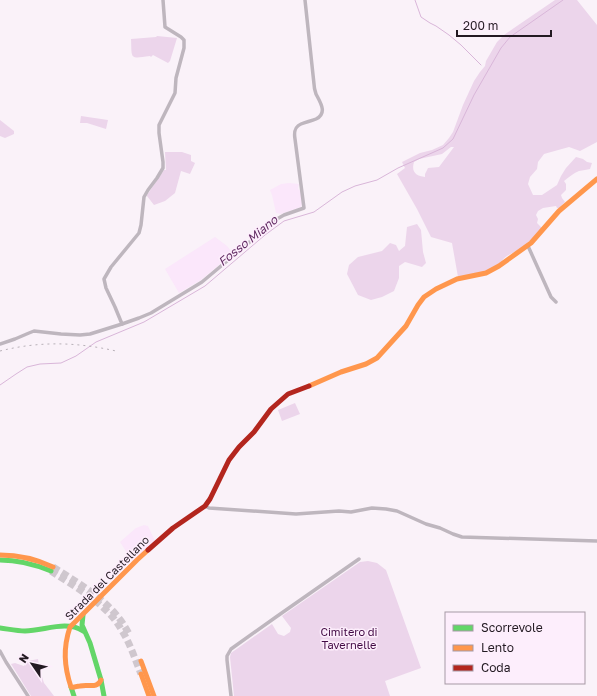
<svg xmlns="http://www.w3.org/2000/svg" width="597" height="696" viewBox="0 0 597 696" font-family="'Golos Text',sans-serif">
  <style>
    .built { fill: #fbe7fb }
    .green { fill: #ecd5eb; fill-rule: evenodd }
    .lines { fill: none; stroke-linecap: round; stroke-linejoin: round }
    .stream { stroke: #d9b6d9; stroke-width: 1 }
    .highway-tunnel { stroke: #cfc7ce; stroke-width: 7; stroke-dasharray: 7 3.5; stroke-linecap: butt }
    .street { stroke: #beb6be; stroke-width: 3.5 }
    .fast { stroke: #63d668; stroke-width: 5 }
    .slow { stroke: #ff974d; stroke-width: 5 }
    .jam { stroke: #b3261e; stroke-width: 5 }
    .rail { stroke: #b8b1b8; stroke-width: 1; stroke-dasharray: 2 4; stroke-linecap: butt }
    .labels { text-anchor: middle; stroke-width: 3; stroke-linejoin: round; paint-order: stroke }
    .street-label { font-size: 11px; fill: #231a22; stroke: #fdeefc }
    .park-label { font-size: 11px; fill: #430b45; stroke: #fdeefc }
    .water-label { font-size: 12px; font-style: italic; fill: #622b63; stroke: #fdeefc }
  </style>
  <rect width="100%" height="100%" fill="#faf2f9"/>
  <g class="built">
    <path d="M289,183l10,1 -1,5 3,2 1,13 -1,3 -20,7 -5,-1 -4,-18 -2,-5 11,-6z"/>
    <path d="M215,237l12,9 4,5 1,3 -31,26 -22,13 -14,-24z"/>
    <path d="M144,525l4,1 7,15 -22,21 -13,-20 16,-14z"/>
  </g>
  <g class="green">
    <path d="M555,0h22l20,25v117l-17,9 -11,-4 -25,7 -6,8 -1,7 -7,8 -2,7 5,11h9l15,-10 4,-9 5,-8 10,-11 7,2 4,3 5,1 -2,6c-3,1 -7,1 -11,2 -5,2 -10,6 -15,10l2,3v6l-5,5 1,3 3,4 -6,6h-2l-1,-2 -13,2 -5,3 -2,4 2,4 -1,4 5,5c-6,9 -15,15 -24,22 -6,4 -14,5 -17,13l-16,9 -27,5 -6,-34 -21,-6 -14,-28 -20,-35 8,-6 -3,-6 18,-9 12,-3 11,-5 6,-7 4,-6 10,-27 11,-24 6,-9 5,-6 1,-5 11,-19 7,-7 10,-7zM451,147h3l-15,20 -11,1 -3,6v3c-9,-1 -14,-5 -11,-15l5,-3 23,-5z"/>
    <path d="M157,36l20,2 -7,23 -2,2 -15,-8 -2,2 -1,-1c-21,3 -18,3 -19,-17l25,-2z"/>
    <path d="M81,116l27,4 -2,9 -19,-6h-7z"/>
    <path d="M0,120l14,11v3l-9,4 -5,-2z"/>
    <path d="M165,152h17l9,3v6l4,2 -5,11 -9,-3 -6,22 -10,8 -11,4 -7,-9v-1l17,-25h2z"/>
    <path d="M417,224l4,6 2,22 3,11 -4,4 -17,-5 -6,4v12l-5,13 -12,6 -11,3 -13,-5 -11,-21 2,-9 9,-8 24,-6 8,-8 6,2 3,6 6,-5 2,-19z"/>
    <path d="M295,403l5,11 -18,7 -4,-11z"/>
    <path d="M368,561l9,2 9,7 35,98 -36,13 5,15h-156l-4,-39 1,-4 41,-29 6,10 6,2 6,-4 1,-4 -9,-12 78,-54z"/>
    <path d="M38,659l2,12 4,12 10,13h-23l-20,-32 4,-1 9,3 4,-5z"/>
  </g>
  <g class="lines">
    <g class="stream">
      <path d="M415,0l6,17 9,6 6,3 13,9 12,10 20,20"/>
      <path d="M0,385l16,-11 11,-7 13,-3 21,-1 15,-7 20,-14 48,-20 61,-36 60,-51 19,-14 30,-9 28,-20 13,-6 22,-6 21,-12 45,-20 10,-9 21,-44 27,-47 9,-11 53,-37"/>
    </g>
    <g class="highway-tunnel">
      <path d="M53,567c28,18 60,35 76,67"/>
      <path d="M51,571c24,16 56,33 70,58 9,14 14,30 20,45"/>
    </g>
    <g class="street">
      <path d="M528,246l23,51 5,5"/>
      <path d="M122,324l17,-6 12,-5 51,-31 75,-63 7,-4 20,-7 -9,-69c-1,-6 -1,-12 6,-15 5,-2 10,-3 15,-5 12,-6 4,-17 0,-25 -1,-3 -2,-7 -2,-10l-9,-84"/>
      <path d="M0,344l15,-5 14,-6 5,-2 27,3 19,1 10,-1 32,-10 -7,-17 -9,-19 -2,-9 7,-12 28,-34 2,-8 3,-28 4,-7 9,-12 6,-10v-6l-4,-29v-8l16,-32 1,-15 8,-30v-8l-3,-3 -16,-10 -2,-27"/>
      <path d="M205,506l4,2 87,6 43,-3 12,1 21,-4 14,1 11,2 29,13 14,4 13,6 9,3 135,4"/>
      <path d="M0,651l6,11 22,34"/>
      <path d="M231,696l-4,-36v-4l4,-7 45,-32 83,-58"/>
    </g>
    <g class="fast">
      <path d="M0,560c18,0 34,4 51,11"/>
      <path d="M83,615l-1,10 8,18 11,37 3,16"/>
      <path d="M0,628c8,1 17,3 25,3 19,0 41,-11 58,0"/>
      <path d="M71,687l3,9"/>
    </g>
    <g class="slow">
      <path d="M309,386l32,-14 25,-8 11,-6 29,-32 12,-21 6,-8 12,-8 21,-10 29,-6 13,-7 32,-23 28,-32 38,-32"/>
      <path d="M0,555c19,0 36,4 53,12"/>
      <path d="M141,661l13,35"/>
      <path d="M141,674l8,22"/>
      <path d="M101,680c-4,9 -12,4 -21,6 -4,0 -5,2 -9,1 -7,-21 -8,-39 -1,-60l67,-67 11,-10"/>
    </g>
    <path class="jam" d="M148,550l25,-22 32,-22 5,-7 19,-39 10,-13 15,-15 17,-23 17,-15 21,-8"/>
    <path class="rail" d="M0,351c40,-10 76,-9 116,0"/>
  </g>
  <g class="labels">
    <g class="street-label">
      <text transform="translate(107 578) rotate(-45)" y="4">Strada del Castellano</text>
    </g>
    <g class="park-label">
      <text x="349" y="636">Cimitero di<tspan x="349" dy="13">Tavernelle</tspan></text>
    </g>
    <g class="water-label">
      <text transform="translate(248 241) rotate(-39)" y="4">Fosso Miano</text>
    </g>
  </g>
  <rect x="445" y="612" width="140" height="72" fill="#fdeefc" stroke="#a699a5"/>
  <rect x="453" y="625" width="20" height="6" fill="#63d668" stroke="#a699a5"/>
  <text x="481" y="632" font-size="12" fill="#231a22">Scorrevole</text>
  <rect x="453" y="645" width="20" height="6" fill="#ff974d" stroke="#a699a5"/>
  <text x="481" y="652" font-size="12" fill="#231a22">Lento</text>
  <rect x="453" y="665" width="20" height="6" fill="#b3261e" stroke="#a699a5"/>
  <text x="481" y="672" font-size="12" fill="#231a22">Coda</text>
  <g transform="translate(32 664) rotate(304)" stroke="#fdeefc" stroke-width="3" paint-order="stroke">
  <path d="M0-3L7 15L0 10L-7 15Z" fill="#231a22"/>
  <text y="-6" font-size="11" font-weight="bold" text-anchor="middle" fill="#231a22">N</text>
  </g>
  <path d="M457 30v6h94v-6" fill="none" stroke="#231a22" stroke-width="2"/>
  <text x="463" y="30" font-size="12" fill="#231a22" stroke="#fdeefc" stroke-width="3" paint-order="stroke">200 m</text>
</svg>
